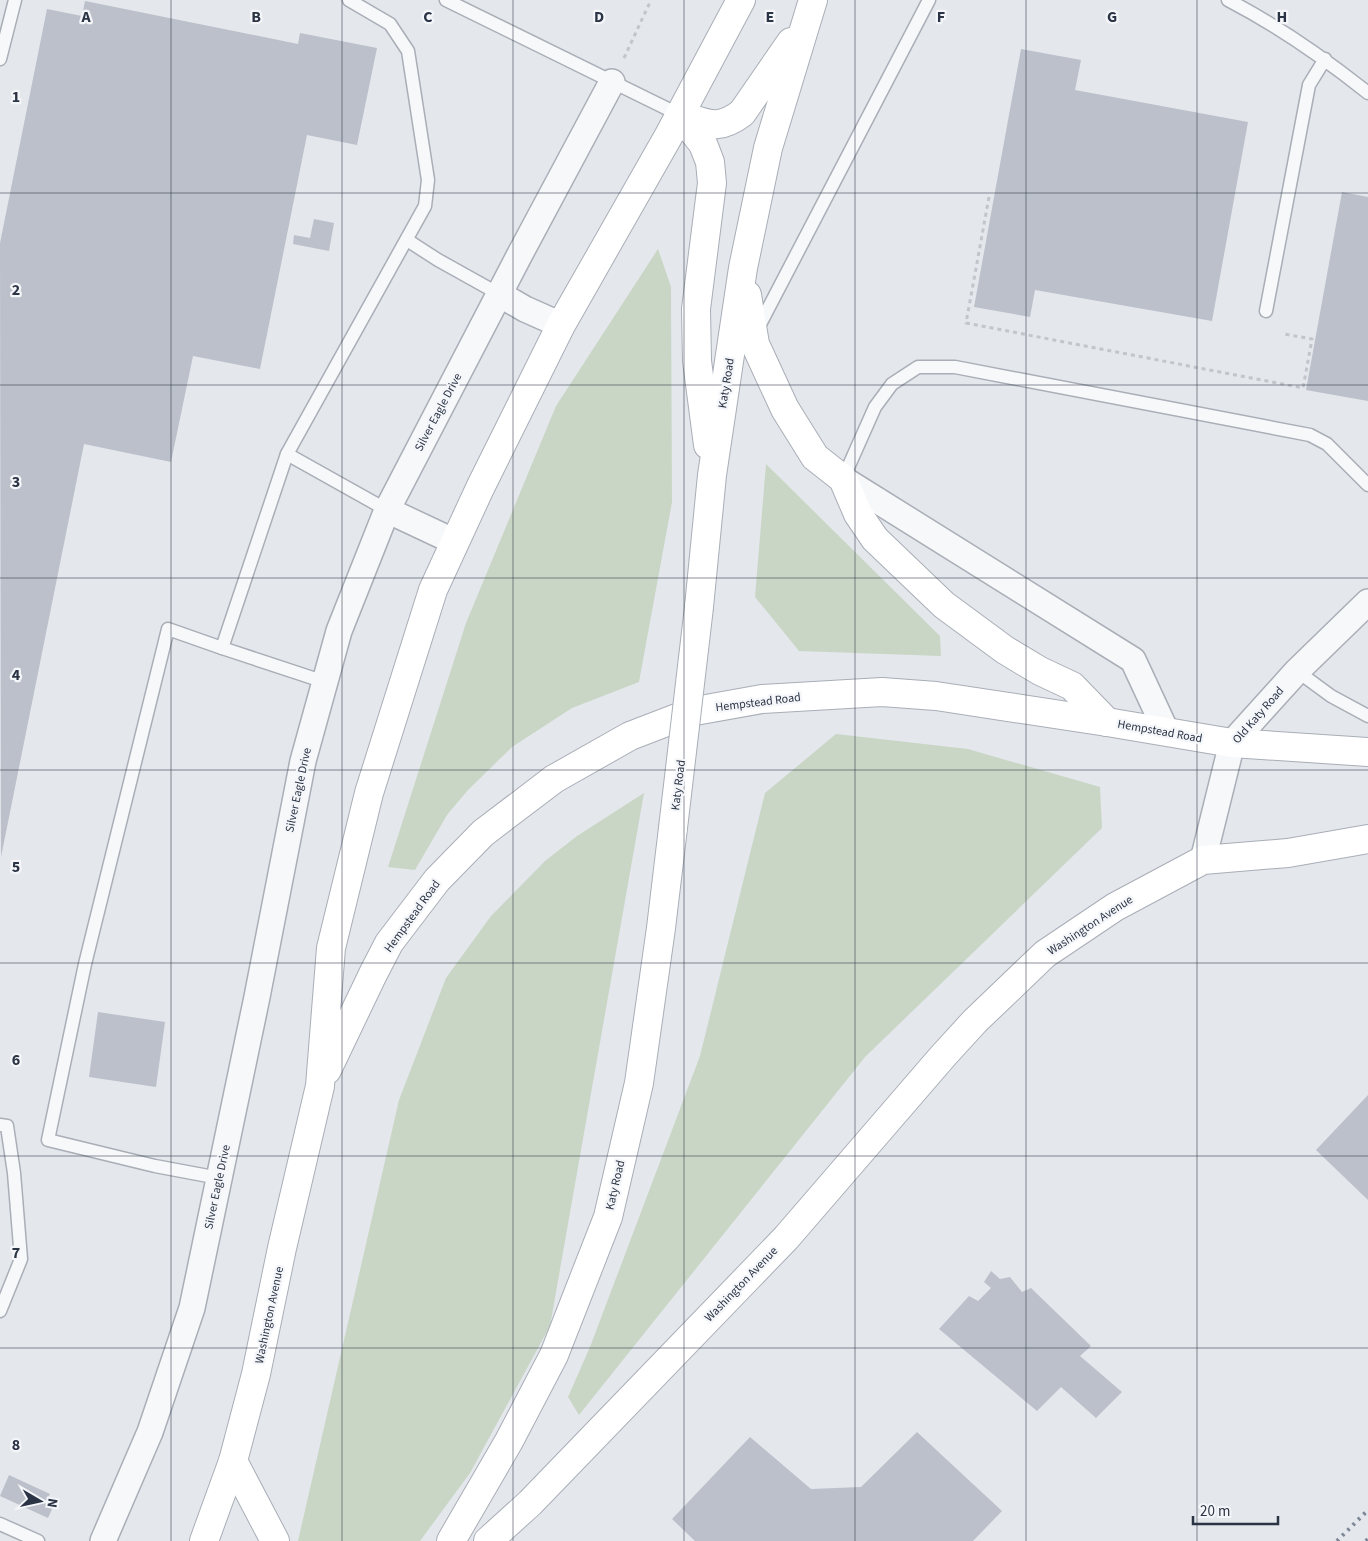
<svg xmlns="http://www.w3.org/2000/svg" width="1368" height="1541" viewBox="0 0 1368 1541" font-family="'Source Sans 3',sans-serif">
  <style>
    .green { fill: #c9d6c5 }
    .building { fill: #bbc0ca }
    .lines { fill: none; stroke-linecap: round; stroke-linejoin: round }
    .service-casing { stroke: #a9aeb7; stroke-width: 15 }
    .minor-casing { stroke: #a9aeb7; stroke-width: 28 }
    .secondary-casing { stroke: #a9aeb7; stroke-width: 30 }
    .path { stroke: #c2c5cb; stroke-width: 3; stroke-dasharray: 4 4; stroke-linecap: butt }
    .service { stroke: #f7f8fa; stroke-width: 12 }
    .minor { stroke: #f7f8fa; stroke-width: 25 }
    .secondary { stroke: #fff; stroke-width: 28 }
    .rail { stroke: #7d8696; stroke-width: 4; stroke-dasharray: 2.5 5; stroke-linecap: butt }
    .secondary-bridge-casing { stroke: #a9aeb7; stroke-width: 30; stroke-linecap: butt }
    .secondary-bridge { stroke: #fff; stroke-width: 28 }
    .grid { fill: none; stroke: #2b3445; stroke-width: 1; stroke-opacity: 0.55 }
    .labels { text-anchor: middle; stroke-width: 4.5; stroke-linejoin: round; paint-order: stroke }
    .street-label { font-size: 12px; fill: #2b3445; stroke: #f4f6f9 }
    .grid-label { font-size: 16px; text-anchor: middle; font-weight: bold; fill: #2b3445; stroke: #f4f6f9; stroke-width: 4.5; stroke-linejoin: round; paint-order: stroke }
  </style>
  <rect width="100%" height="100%" fill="#e4e7ec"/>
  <g class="green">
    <path d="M658,249l13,38 1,215 -33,180 -67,26 -60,39 -45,44 -20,24 -32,55 -27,-3 78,-244 90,-217z"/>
    <path d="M766,464l174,172 1,20 -142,-5 -44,-54z"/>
    <path d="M836,734l132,15 132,38 2,41 -237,229 -286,358 -11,-18 22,-50 110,-291 65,-263z"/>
    <path d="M644,793l-94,533 -80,147 -50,68h-122l101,-441 47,-122 45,-62 54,-55 32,-25z"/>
  </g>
  <g class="building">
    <path d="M85,1l213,43 2,-11 77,15 -20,97 -50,-10 -47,234 -67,-13 -22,106 -87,-18 -83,413 -1,-614 47,-234 35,7z"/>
    <path d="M1021,49l60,11 -6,30 173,32 -36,199 -177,-31 -5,27 -56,-10z"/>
    <path d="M1342,192l26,5v204l-62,-11z"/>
    <path d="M314,219l20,4 -5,28 -36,-7 1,-9 16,3z"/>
    <path d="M98,1012l67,10 -9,65 -67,-10z"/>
    <path d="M1368,1095v105l-52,-50z"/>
    <path d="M991,1271l9,8 10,-2 12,15 9,-4 60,58 -11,10 42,36 -26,26 -35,-31 -24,24 -98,-82 30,-33 9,5 13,-13 -7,-6z"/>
    <path d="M917,1432l85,79 -29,30h-278l-23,-22 78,-82 61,52 50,-2z"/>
    <path d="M9,1475l41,19 -2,3 8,3 -8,18 -48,-22z"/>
  </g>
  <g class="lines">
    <g class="service-casing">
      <g id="service">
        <path d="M349,0l41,24 18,27 20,129 -3,26 -138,248 100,56"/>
        <path d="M446,0l234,115"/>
        <path d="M1228,0c50,26 96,58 140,93"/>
        <path d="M0,59l15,-59"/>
        <path d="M407,240l31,20 61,34"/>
        <path d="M1266,311l43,-226 16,-26"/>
        <path d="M757,330l172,-330"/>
        <path d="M287,454l-65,194 103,34"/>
        <path d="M843,479l32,-72 17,-23 26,-17h37l355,68 17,9 41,41"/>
        <path d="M1297,671l34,25 37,20"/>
        <path d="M0,1125l7,1 7,47 7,86 -21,52"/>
        <path d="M219,1178l-64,-12 -107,-26 37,-176 83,-335 54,19"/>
        <path d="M0,1524l38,17"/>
      </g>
    </g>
    <g class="minor-casing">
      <g id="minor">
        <path d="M499,294l26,15 36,16"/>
        <path d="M843,479l290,181 33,71"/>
        <path d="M387,510l68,32"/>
        <path d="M1203,860l29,-117 65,-72 71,-69"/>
        <path d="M103,1541l47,-109 42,-124 65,-311 46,-236 36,-130 48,-121 132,-254 93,-174"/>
      </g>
    </g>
    <g class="secondary-casing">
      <g id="secondary">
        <path d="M680,115l23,29 7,18 2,21 -16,126 1,52 11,84"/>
        <path d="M680,115c27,8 37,17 62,-2l49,-71"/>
        <path d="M747,295l8,49 30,65 30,48 28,22 15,35 17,25 69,66 61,45 35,21 32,15 35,36"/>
        <path d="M699,607l13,-132 31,-207 25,-120 45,-148"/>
        <path d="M327,1070l46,-96 16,-31 48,-63 46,-47 71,-54 76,-43 65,-25 67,-12 120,-7 54,4 171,26 125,21 136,9"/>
        <path d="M233,1461l42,80"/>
        <path d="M204,1541l29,-80 23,-87 26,-126 38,-162 11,-138 38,-155 64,-203 47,-102 81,-163 107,-188 73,-137"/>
        <path d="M451,1541l58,-100 45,-86 54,-138 31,-134 22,-155 12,-100"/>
        <path d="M488,1541l42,-38 256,-265 157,-182 32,-35 70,-67 70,-47 88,-47 85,-7 80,-14"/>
      </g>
    </g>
    <g class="path">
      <path d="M624,58l27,-58"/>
      <path d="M989,197l-23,126 337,65 9,-49 -28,-5"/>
    </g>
    <use href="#service" class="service"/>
    <use href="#minor" class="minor"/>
    <use href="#secondary" class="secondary"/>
    <g class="rail">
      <path d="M1337,1541l31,-31"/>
      <path d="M1366,1541l2,-2"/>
    </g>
    <g class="secondary-bridge-casing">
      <path id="secondary-bridge" d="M673,828l26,-221"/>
    </g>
    <use href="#secondary-bridge" class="secondary-bridge"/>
  </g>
  <path class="grid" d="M171,0v1541M342,0v1541M513,0v1541M684,0v1541M855,0v1541M1026,0v1541M1197,0v1541M0,193h1368M0,385h1368M0,578h1368M0,770h1368M0,963h1368M0,1156h1368M0,1348h1368"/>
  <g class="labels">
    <g class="street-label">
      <text transform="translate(726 383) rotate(-81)" y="4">Katy Road</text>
      <text transform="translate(438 412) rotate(-62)" y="4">Silver Eagle Drive</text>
      <text transform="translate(758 702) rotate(-7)" y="4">Hempstead Road</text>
      <text transform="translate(1258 715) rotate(-49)" y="4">Old Katy Road</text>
      <text transform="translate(1160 731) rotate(10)" y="4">Hempstead Road</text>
      <text transform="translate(678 785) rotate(-83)" y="4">Katy Road</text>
      <text transform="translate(298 790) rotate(-78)" y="4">Silver Eagle Drive</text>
      <text transform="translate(412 916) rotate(-54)" y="4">Hempstead Road</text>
      <text transform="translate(1090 925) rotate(-33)" y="4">Washington Avenue</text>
      <text transform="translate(615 1185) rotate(-77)" y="4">Katy Road</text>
      <text transform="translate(217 1187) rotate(-78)" y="4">Silver Eagle Drive</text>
      <text transform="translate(741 1284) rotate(-46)" y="4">Washington Avenue</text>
      <text transform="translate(269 1315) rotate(-78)" y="4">Washington Avenue</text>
    </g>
  </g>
  <g class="grid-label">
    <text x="86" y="22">A</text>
    <text x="256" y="22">B</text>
    <text x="428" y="22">C</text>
    <text x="599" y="22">D</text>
    <text x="770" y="22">E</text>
    <text x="941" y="22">F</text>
    <text x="1112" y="22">G</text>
    <text x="1282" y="22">H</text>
    <text x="16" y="102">1</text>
    <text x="16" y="295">2</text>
    <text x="16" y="487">3</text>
    <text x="16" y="680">4</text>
    <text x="16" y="872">5</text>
    <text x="16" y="1065">6</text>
    <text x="16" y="1258">7</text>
    <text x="16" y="1450">8</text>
  </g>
  <g transform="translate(40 1501) rotate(99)" stroke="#f4f6f9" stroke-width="4" paint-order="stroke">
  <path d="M0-4L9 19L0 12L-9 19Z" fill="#2b3445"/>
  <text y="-8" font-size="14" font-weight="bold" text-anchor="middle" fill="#2b3445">N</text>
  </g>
  <path d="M1193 1516v8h85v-8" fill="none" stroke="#2b3445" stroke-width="2.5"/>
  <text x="1200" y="1516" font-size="15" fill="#2b3445" stroke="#f4f6f9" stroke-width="4" paint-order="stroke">20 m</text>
</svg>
